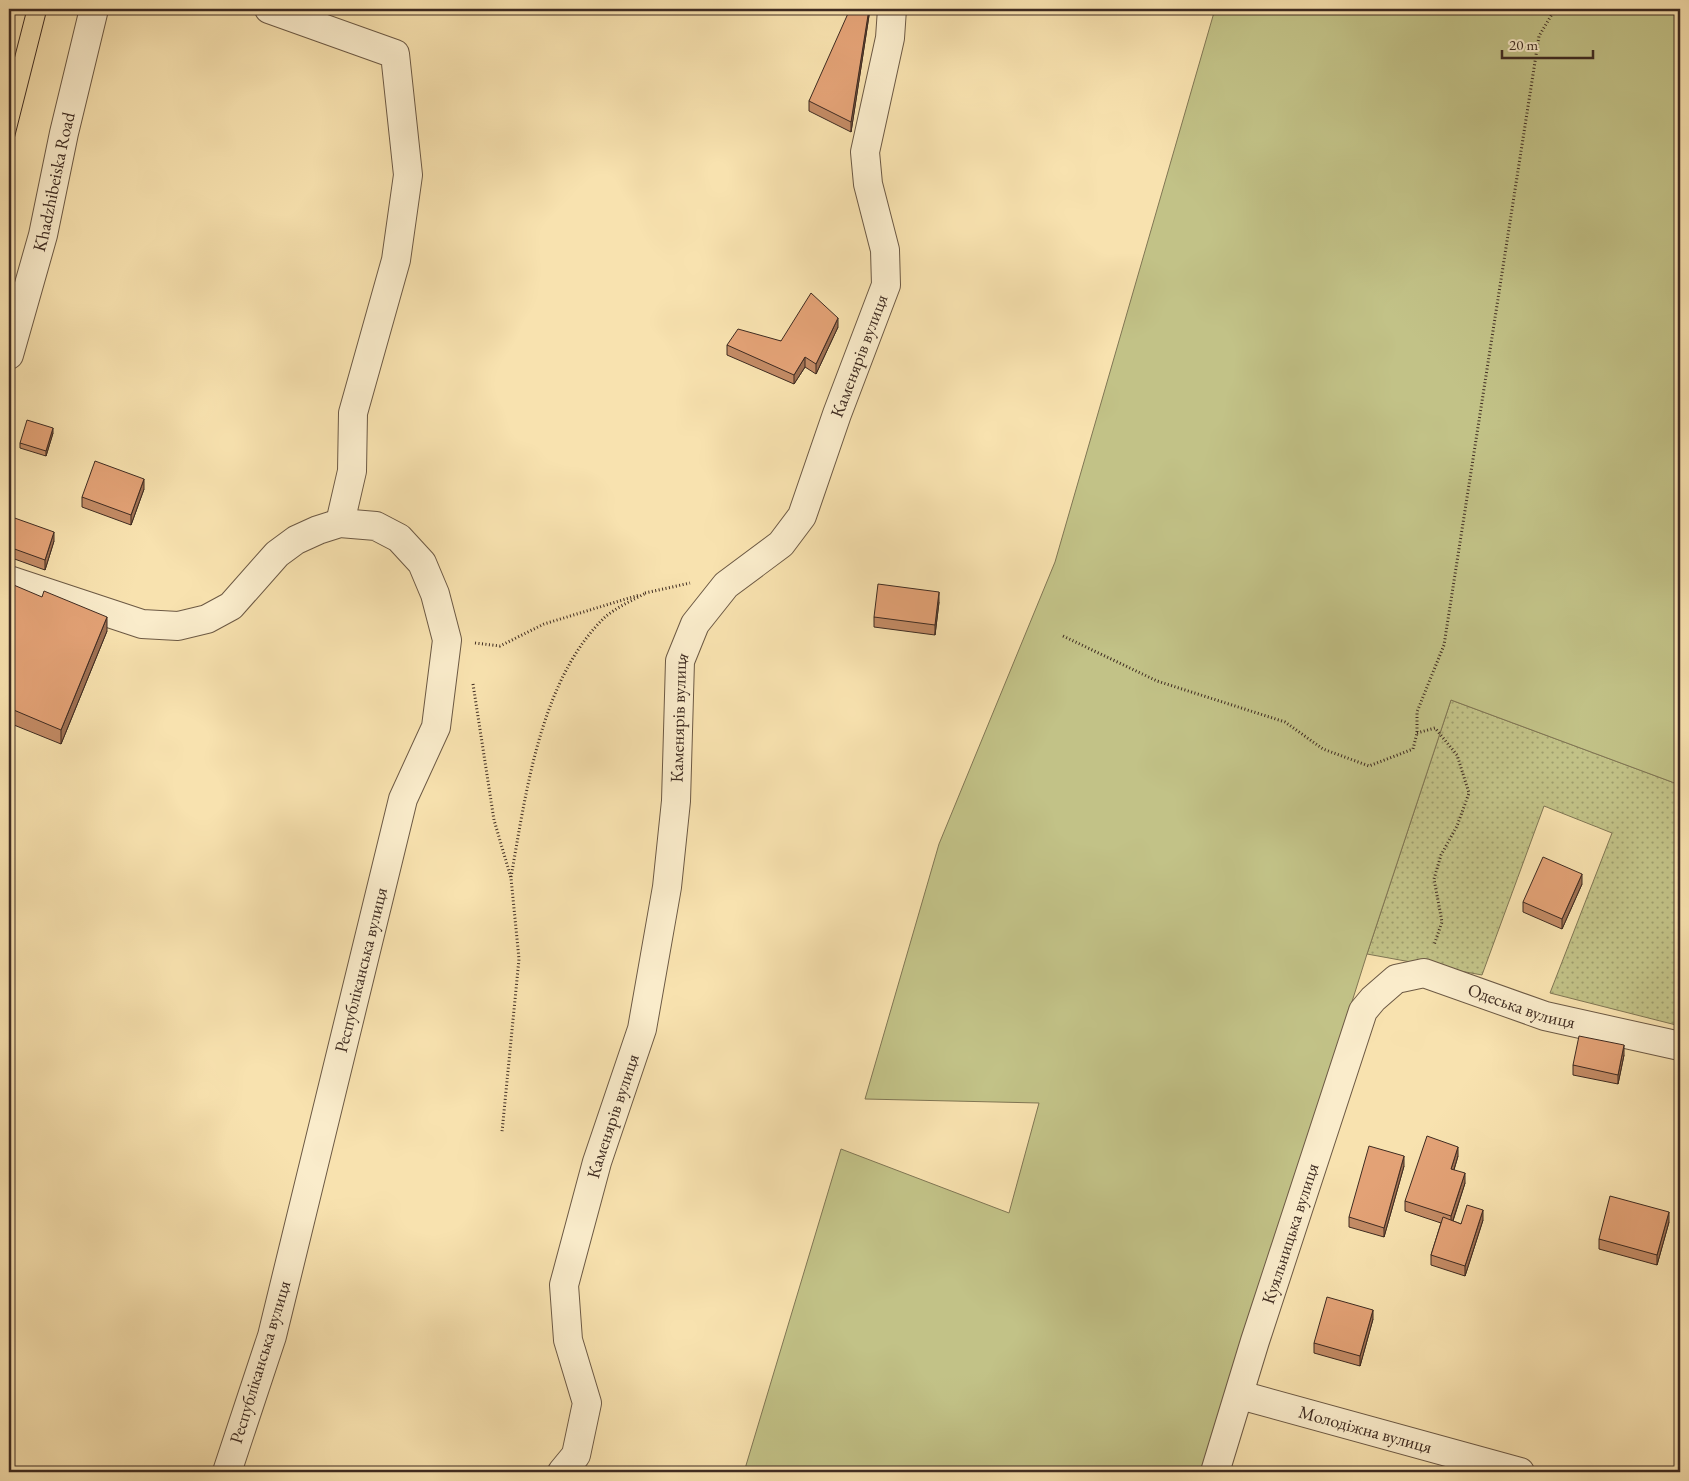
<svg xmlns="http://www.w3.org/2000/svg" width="1689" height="1481" viewBox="0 0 1689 1481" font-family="'EB Garamond',serif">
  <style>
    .grass { fill: url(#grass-dots); stroke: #807654 }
    .green { fill: #c2c287; stroke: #807654 }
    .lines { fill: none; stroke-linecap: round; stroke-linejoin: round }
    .minor-casing { stroke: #6c5944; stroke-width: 30 }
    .path { stroke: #3e2b21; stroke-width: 3; stroke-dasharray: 1 2.5; stroke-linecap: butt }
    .minor { stroke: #faeccb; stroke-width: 28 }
    .tram { stroke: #3e2b21; stroke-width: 1 }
    .wall { fill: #c38b65; stroke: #3e2b21 }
    .shaded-wall { fill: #9f7153; stroke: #3e2b21 }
    .building { fill: #e3a276; stroke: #3e2b21 }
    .labels { text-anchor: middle; stroke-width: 4; stroke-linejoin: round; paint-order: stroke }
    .street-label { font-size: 18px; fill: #3e2b21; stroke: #faeccb }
  </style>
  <defs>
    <pattern id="grass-dots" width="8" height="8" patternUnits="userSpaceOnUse" patternTransform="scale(1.25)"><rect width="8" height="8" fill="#c2c287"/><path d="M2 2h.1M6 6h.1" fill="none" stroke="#9f9e6e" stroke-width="1.8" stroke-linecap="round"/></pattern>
  </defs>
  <rect width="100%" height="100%" fill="#f8e2af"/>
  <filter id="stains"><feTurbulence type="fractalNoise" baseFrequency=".004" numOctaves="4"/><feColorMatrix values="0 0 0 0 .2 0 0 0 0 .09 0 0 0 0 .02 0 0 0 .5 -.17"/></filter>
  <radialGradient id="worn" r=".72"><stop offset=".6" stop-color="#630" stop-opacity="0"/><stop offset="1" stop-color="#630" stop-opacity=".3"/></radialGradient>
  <path class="grass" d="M1451,700l229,85v241l-130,-33 62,-160 -68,-27 -62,169 -115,-21z"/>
  <path class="green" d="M1215,9h465v776l-229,-85 -84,254 -163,518h-460l97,-323 168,64 30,-110 -174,-4 74,-255 116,-282z"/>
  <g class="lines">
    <g class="minor-casing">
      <g id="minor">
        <path d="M269,9l126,45 13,121 -12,85 -43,153 -1,58 -12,52"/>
        <path id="s1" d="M9,355l34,-120 21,-102 30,-124"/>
        <path d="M9,580l133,44 36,2 29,-7 24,-13 46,-52 19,-14 22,-10 22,-7 36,3 23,12 23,25 13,31 12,46 -11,87 -33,72 -131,537 -45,136"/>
        <path id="s2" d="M1240,1395l280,77"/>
        <path id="s3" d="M562,1472l14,-17 11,-52 -19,-63 -4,-55 33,-123 45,-133 25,-142 9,-86 4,-140 15,-37 31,-39 55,-41 21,-28 35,-102 49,-129 -1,-35 -17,-66 -3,-32 25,-114 2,-29"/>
        <path id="s4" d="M1215,1472l40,-131 108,-330 10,-12 23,-20 28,-6 121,43 135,30"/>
      </g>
    </g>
    <g class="path">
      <path d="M645,593l45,-10"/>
      <path d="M1063,636l94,45 128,41 38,27 46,17 44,-17 4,-16v-21l27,-67 95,-609 16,-27"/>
      <path d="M475,643l25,3 44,-22 95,-29"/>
      <path d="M473,684l21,136 17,58 8,81 -17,173"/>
      <path d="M1417,733l18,-5 22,27 12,38 -12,33 -16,29 -7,24 8,43 -8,23"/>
      <path d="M511,877c15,-84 29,-196 93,-259 11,-10 29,-18 42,-25"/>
    </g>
    <use href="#minor" class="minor"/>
    <g class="tram">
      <path d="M9,79l18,-70"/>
      <path d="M9,159l38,-150"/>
    </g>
  </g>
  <g class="wall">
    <path d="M870,9l-19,123 -42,-21v-10z"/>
    <path d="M838,327l-22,47 -11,-7 -11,17 -67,-29v-10l54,-4z"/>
    <path d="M53,433l-7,23 -26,-8v-5z"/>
    <path d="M144,489l-13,36 -49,-18v-10z"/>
    <path d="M9,516l45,25 -9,29 -36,-13z"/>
    <path d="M9,583l98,48 -46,113 -52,-21z"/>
    <path d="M939,602l-4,33 -61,-8v-10z"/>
    <path d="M1582,884l-20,45 -39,-17v-10z"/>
    <path d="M1624,1055l-6,29 -45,-9v-10z"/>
    <path d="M1458,1156l-4,14 11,13 -12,38 8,3 22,-4 -18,56 -34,-11v-10l10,-32 -36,-12v-10z"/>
    <path d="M1404,1166l-20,71 -35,-10v-10z"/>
    <path d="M1669,1222l-12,43 -58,-16v-10z"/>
    <path d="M1373,1319l-13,47 -46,-13v-10z"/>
  </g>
  <g class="shaded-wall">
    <path d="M869,9h1l-19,123v-10z"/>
    <path d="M838,318v9l-22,47v-10z"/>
    <path d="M805,357v10l-11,17v-9z"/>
    <path d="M53,428v5l-7,23v-5z"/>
    <path d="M144,479v10l-13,36v-10z"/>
    <path d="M54,532v9l-9,29v-10z"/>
    <path d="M939,592v10l-4,33v-10z"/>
    <path d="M107,617v14l-46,113v-14z"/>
    <path d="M1582,874v10l-20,45v-10z"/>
    <path d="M1624,1045v10l-6,29v-9z"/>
    <path d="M1458,1147v9l-7,23v-10z"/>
    <path d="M1404,1156v10l-20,71v-9z"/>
    <path d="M1465,1173v10l-14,43v-10z"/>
    <path d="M1483,1210v10l-18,56v-10z"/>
    <path d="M1669,1212v10l-12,43v-10z"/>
    <path d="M1373,1310v9l-13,47v-10z"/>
  </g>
  <g class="building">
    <path d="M850,9h19l-18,113 -42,-21z"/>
    <path d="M811,293l27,25 -22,46 -11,-7 -11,18 -67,-30 11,-16 43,12z"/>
    <path d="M27,420l26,8 -7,23 -26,-8z"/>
    <path d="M95,461l49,18 -13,36 -49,-18z"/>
    <path d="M9,516l45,16 -9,28 -36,-13z"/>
    <path d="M9,583l33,14 2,-6 63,26 -46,113 -52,-22z"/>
    <path d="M878,584l61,8 -4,33 -61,-8z"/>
    <path d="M1543,857l39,17 -20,45 -39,-17z"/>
    <path d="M1579,1036l45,9 -6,30 -45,-10z"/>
    <path d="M1427,1136l31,11 -7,22 14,4 -14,43 -46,-15z"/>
    <path d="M1369,1146l35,10 -20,72 -35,-11z"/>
    <path d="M1610,1196l59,16 -12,43 -58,-16z"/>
    <path d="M1467,1205l16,5 -18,56 -34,-11 12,-38 18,7z"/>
    <path d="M1327,1297l46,13 -13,46 -46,-13z"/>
  </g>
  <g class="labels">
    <g class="street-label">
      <text dy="6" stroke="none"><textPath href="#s1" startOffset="179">Khadzhibeiska Road</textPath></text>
      <text dy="6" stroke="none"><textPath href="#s3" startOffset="1198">Каменярів вулиця</textPath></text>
      <text dy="6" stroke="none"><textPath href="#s3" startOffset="778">Каменярів вулиця</textPath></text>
      <text transform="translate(361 970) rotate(-76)" y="6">Республіканська вулиця</text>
      <text dy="6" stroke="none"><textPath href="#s4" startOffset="662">Одеська вулиця</textPath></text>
      <text dy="6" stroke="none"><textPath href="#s3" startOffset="372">Каменярів вулиця</textPath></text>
      <text dy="6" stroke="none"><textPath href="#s4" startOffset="250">Куяльницька вулиця</textPath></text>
      <text transform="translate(260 1362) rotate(-73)" y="6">Республіканська вулиця</text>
      <text dy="6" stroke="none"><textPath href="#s2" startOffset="130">Молодіжна вулиця</textPath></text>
    </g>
  </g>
  <rect width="1689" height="1481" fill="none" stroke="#f8e2af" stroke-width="30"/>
  <rect x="10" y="10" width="1669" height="1461" fill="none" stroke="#3e2b21" stroke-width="2.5"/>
  <rect x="15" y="15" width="1659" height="1451" fill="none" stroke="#3e2b21"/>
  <path d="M1502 50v8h91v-8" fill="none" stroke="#3e2b21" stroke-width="2.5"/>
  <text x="1509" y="50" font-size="15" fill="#3e2b21" stroke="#faeccb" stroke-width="4" paint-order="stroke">20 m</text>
  <rect width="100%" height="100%" filter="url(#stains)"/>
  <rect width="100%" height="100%" fill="url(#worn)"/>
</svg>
